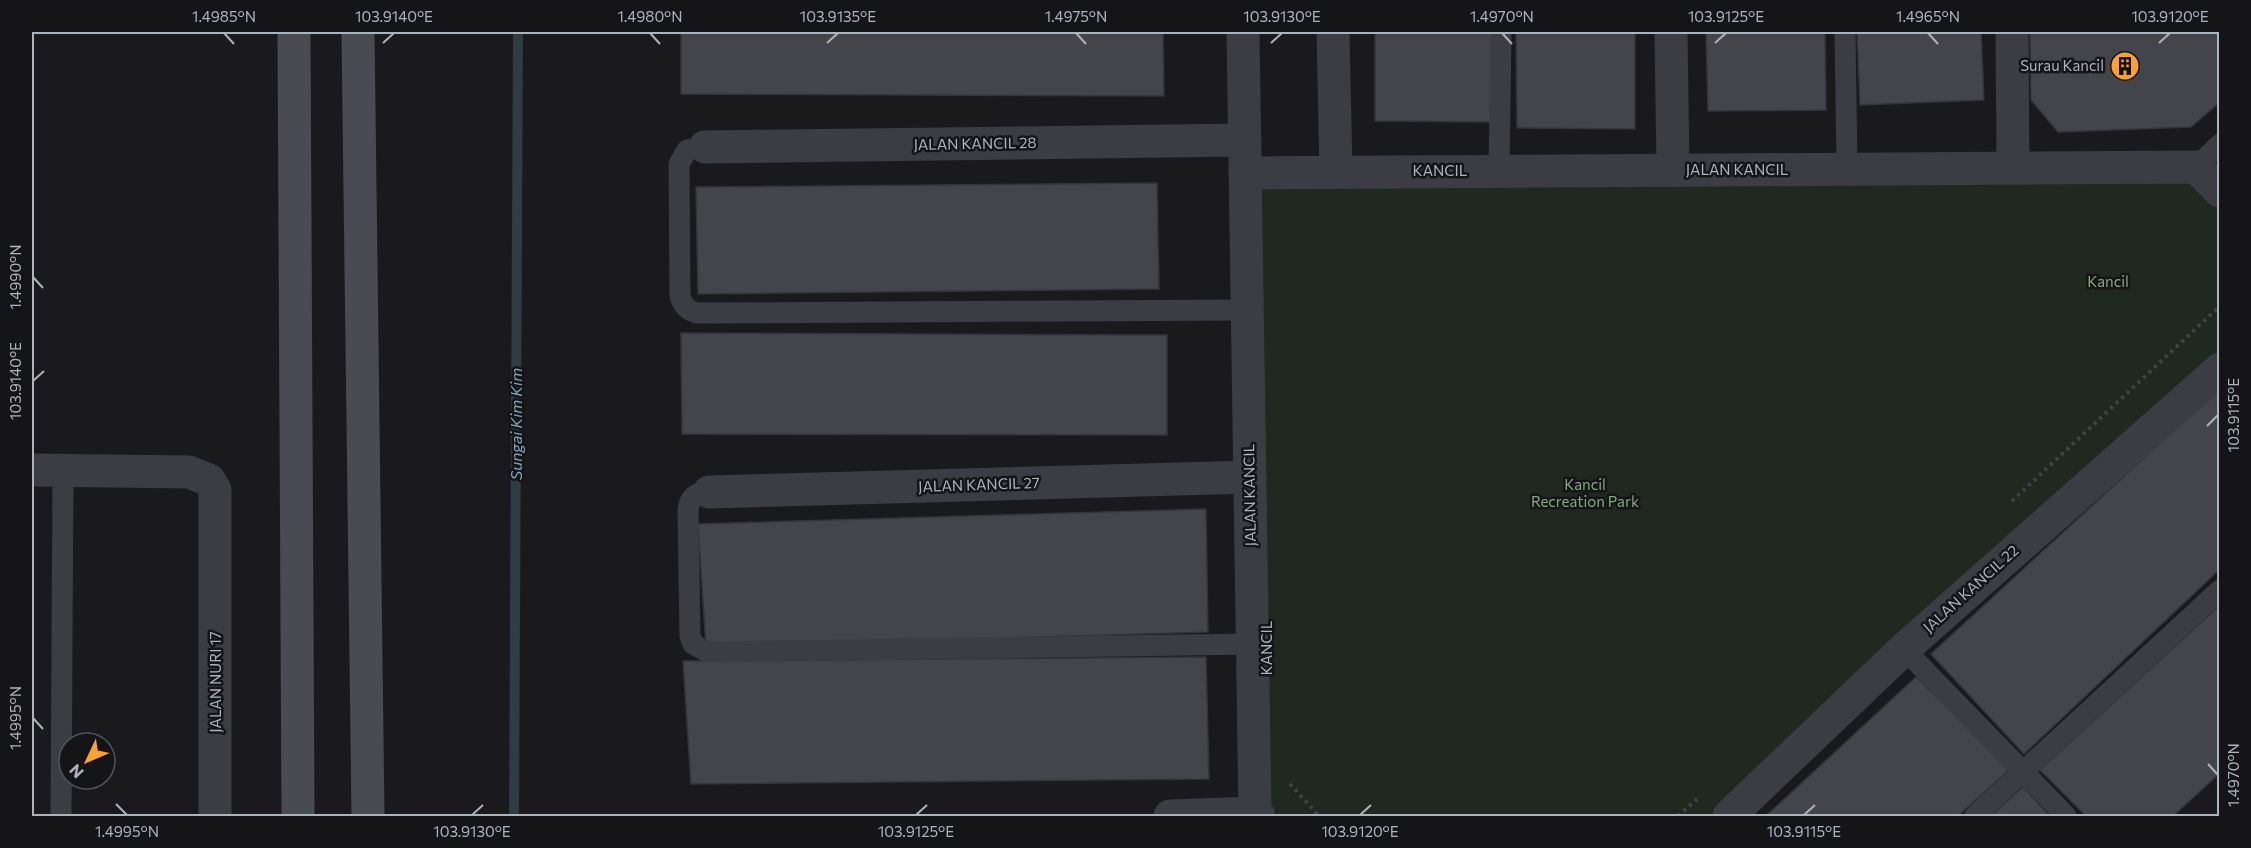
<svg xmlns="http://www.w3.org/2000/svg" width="2251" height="848" viewBox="0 0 2251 848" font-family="Commissioner,sans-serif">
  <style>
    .green { fill: #1f291f }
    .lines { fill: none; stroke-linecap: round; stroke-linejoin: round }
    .stream { stroke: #2e3c43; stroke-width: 10 }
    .building { fill: #44454a; stroke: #343439; stroke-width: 1.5 }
    .path { stroke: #404449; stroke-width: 4; stroke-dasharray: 3 4.5; stroke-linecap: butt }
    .service { stroke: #3b3d42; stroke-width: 21 }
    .minor { stroke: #3b3d42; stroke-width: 33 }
    .secondary { stroke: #484c52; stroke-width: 33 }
    .ticks { fill: none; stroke: #abb3bd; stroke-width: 2 }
    .labels { text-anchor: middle; stroke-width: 5; stroke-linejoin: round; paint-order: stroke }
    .poi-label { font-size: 15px; fill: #abb3bd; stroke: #151518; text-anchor: end }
    .street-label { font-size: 15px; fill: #abb3bd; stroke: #151518 }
    .park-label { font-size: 15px; fill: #83aa81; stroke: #151518 }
    .water-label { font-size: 16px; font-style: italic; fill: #80a6bb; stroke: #151518 }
    .neatline { fill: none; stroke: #abb3bd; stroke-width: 2 }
    .ticks-label { font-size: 15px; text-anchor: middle; fill: #abb3bd }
  </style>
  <rect width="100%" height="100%" fill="#1a1a1d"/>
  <path class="green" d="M2196,167l23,24v178l-491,447h-449l-10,-11 -31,-632z"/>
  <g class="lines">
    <path class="stream" d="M514,816l4,-784"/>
  </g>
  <g class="building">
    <path d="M681,32h482l1,64 -483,-2z"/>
    <path d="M1375,32h117l-1,90 -116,-1z"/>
    <path d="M1516,32h119v97l-118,-1z"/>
    <path d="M1706,32h119l1,78 -118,1z"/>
    <path d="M1857,32h124l3,68 -124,5z"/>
    <path d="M2030,32h190v70l-29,25 -133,5 -27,-32z"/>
    <path d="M1157,183l2,106 -461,5 -2,-107z"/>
    <path d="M681,333l486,2v100l-485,-1z"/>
    <path d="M2220,388v181l-196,185 -93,-100z"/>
    <path d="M1206,509l2,123 -502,15 -8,-123z"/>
    <path d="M2220,605v168l-47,43h-87l-46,-46z"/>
    <path d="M1206,657l3,122 -518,5 -8,-123z"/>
    <path d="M1916,677l95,91 -53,48h-192z"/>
    <path d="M2023,787l27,29h-59z"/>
  </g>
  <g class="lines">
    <g class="path">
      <path d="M2012,501l208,-195"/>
      <path d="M1290,784l29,32"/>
      <path d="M1678,816l19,-17"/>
    </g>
    <g class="service">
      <path d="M1845,32l2,137"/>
      <path d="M705,147l-18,3 -8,14 1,132c3,10 7,14 17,17l550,-3"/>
      <path d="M2196,167l24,-23"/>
      <path d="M1499,171l2,-139"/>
      <path d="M709,492c-13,0 -19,5 -21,17l2,127 3,8 14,8 546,-8"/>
      <path d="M1904,649l162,167"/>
      <path d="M61,816l2,-346"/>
      <path d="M1975,816l245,-226"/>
    </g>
    <g class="minor">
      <path d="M1243,32l12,781 4,3"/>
      <path d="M1333,32l3,140"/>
      <path d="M1671,32l2,138"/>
      <path d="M2012,32l1,136"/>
      <path d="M705,147l540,-7"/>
      <path d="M1245,173l951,-6 24,24"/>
      <path d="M32,470l157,2 20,8 6,10v326"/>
      <path d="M709,492l541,-15"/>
      <path d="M1170,816l85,-3"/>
      <path d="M1729,816l175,-167 316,-280"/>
    </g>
    <g class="secondary">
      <path d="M294,32l4,784"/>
      <path d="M358,32l10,784"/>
    </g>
  </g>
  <path class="ticks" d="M224,33l10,11M650,33l10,11M1076,33l10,11M1502,33l10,11M1928,33l10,11M383,43l11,-10M827,43l11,-10M1271,43l11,-10M1715,43l11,-10M2159,43l11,-10M33,277l10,11M33,381l11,-10M2207,426l11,-11M33,718l10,11M2208,764l10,11M116,804l11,11M472,815l11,-10M916,815l11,-10M1360,815l11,-10M1804,815l11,-10"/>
  <defs>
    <g id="building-disc" transform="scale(1.5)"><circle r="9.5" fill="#ffa130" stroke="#151518"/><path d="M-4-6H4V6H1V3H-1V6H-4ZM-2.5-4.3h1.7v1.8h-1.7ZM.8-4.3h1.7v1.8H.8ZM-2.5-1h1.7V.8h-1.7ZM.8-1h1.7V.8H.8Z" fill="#111"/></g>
  </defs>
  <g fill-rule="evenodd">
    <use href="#building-disc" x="2125" y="66"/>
  </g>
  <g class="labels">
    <g class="poi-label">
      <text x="2104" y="71">Surau Kancil</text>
    </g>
    <g class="street-label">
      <text transform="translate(975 144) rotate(-1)" y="5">JALAN KANCIL 28</text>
      <text x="1737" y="175">JALAN KANCIL</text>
      <text x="1440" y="176">KANCIL</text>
      <text transform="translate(979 485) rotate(-2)" y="5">JALAN KANCIL 27</text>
      <text transform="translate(1250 495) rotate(-91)" y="5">JALAN KANCIL</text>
      <text transform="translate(1971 589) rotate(-42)" y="5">JALAN KANCIL 22</text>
      <text transform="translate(1267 648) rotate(-90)" y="5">KANCIL</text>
      <text transform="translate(216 682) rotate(-90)" y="5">JALAN NURI 17</text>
    </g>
    <g class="park-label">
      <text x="2108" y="287">Kancil</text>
      <text x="1585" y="490">Kancil<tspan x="1585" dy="17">Recreation Park</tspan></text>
    </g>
    <g class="water-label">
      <text transform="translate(516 424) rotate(-90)" y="6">Sungai Kim Kim</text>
    </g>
  </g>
  <rect width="2251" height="848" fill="none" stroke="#151518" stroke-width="66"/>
  <g transform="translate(87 761) rotate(226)"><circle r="28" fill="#151518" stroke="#51545a" stroke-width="1.5"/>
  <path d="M0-4.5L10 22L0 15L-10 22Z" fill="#ffa130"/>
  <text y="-9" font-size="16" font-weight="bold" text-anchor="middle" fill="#abb3bd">N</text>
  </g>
  <rect x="33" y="33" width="2185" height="782" class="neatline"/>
  <g class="ticks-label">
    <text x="224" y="22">1.4985°N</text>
    <text x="394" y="22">103.9140°E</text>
    <text x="650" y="22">1.4980°N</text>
    <text x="838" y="22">103.9135°E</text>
    <text x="1076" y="22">1.4975°N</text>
    <text x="1282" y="22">103.9130°E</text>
    <text x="1502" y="22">1.4970°N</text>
    <text x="1726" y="22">103.9125°E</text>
    <text x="1928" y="22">1.4965°N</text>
    <text x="2170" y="22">103.9120°E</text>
    <text transform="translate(16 277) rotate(-90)" y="5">1.4990°N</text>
    <text transform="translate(16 381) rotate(-90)" y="5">103.9140°E</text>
    <text transform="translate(2234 415) rotate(-90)" y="5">103.9115°E</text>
    <text transform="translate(16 718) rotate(-90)" y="5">1.4995°N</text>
    <text transform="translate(2234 775) rotate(-90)" y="5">1.4970°N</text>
    <text x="127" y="837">1.4995°N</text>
    <text x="472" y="837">103.9130°E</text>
    <text x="916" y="837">103.9125°E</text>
    <text x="1360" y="837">103.9120°E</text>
    <text x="1804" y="837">103.9115°E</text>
  </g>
</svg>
